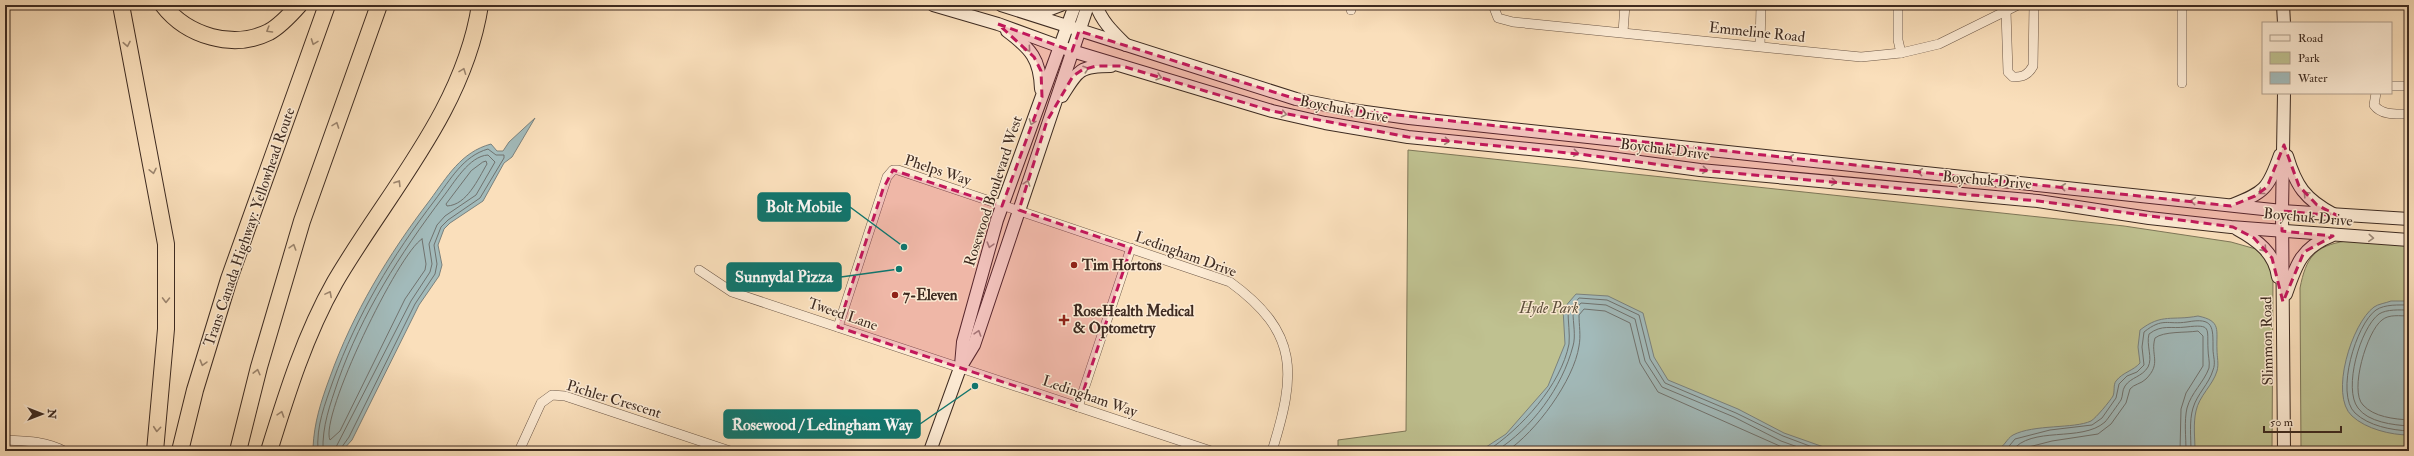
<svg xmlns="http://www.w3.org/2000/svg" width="2414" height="456" viewBox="0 0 2414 456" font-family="'IM FELL Double Pica',serif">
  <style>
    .green { fill: #bfc190; stroke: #7e7658 }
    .water { fill: #a2baba; stroke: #7a817d }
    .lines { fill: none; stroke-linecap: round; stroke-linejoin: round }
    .shore { stroke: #70726e; stroke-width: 1 }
    .street-casing { stroke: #6d5848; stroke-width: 10 }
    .secondary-casing { stroke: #3e2b21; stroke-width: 14 }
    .highway-casing { stroke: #3e2b21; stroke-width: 18 }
    .street { stroke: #fcead3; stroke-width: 9 }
    .secondary { stroke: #fcead3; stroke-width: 12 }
    .highway { stroke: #fadfbb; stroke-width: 16 }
    .oneway { stroke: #9c856e }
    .oneway2 { stroke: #9d8a7a }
    .marked { fill: #c2185b; fill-opacity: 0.2; stroke: #c2185b; stroke-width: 3; stroke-dasharray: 8 5; stroke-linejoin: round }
    .poi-dot { fill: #8f2418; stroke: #fcead3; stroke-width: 1.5 }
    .labels { text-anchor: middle; stroke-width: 3; stroke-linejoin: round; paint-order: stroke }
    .street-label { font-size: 15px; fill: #3e2b21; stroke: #fcead3 }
    .poi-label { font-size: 15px; font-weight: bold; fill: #3e2b21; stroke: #fcead3; text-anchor: start }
    .park-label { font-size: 15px; font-style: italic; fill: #5e503d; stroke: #fcead3 }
    .leader { fill: none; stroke: #0f766e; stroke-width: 1.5 }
    .callout-dot { fill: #0f766e; stroke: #fcead3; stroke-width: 1.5 }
    .callout { fill: #0f766e; stroke: #0f766e; stroke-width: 1.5 }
    .callout-label { font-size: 16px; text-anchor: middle; font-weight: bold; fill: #fff }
  </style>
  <rect width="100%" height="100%" fill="#fadfbb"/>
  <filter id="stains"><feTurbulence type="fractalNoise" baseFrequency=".005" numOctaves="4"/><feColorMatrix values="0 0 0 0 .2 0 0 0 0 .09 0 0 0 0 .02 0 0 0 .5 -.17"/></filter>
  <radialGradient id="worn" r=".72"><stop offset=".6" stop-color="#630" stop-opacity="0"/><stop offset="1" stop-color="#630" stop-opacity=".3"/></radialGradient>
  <g class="green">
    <path d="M1408,150l716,76 107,16 32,9 10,26 -1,174h-934v-11l68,-9z"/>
    <path d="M2346,241l63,3v207h-108l-1,-163c6,-30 14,-42 46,-47z"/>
  </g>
  <g class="water">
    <path d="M535,118l-23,39 -8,6 -21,38 -33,22 -6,6 -6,16 4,20 -3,11 -20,29 -67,135 -10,11h-26l-3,-3c1,-25 8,-47 17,-71 23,-64 58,-122 100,-177 17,-23 31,-48 61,-56l6,7h6l6,-9z"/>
    <path d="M1576,294l32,2 35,17 11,44 14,23 70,29 46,24 51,18h-355l26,-17 42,-48 17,-42 -2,-35z"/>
    <path d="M2391,301h18v134c-18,0 -43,-6 -57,-19 -23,-21 0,-93 22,-109 4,-3 12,-4 17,-6z"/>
    <path d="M2198,316c24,5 18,14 19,34 0,7 2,14 0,21 -4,14 -18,25 -21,40 -3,13 -1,27 -1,40h-200c10,-4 11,-12 18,-16 21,-11 61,-6 78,-14 5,-3 19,-20 22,-25 2,-5 0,-11 3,-15 7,-9 17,-10 24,-18l-2,-16 2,-17c22,-17 32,-9 58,-14z"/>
  </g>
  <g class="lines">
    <g class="shore">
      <path d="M483,162l3,-1 1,3c-9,15 -20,41 -40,42l-1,-2 25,-33z"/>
      <path d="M422,239l4,25 -1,6 -20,29 -65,132 -10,9c-11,-23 69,-188 92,-201z"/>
      <path d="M2409,305c-10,0 -24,-1 -33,5 -20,14 -41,84 -21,103 14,13 36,17 54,18"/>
      <path d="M2409,310c-10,0 -22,-1 -30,4 -19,14 -36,75 -21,94 10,14 35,17 51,18"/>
      <path d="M2409,316c-9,0 -20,-2 -27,4 -15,11 -33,71 -19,85 11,12 31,14 46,15"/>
      <path d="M318,451c-2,-25 7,-47 15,-70 24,-66 59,-125 102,-181 15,-20 28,-44 53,-51l8,6h8v3l-24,40 -32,22 -7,7 -7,18 3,19 -2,10 -20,30 -66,133 -10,14"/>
      <path d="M323,451c-1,-25 7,-46 15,-70 24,-68 62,-127 105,-184 11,-14 26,-41 45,-42l7,7 -19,33 -31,21 -8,9 -8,19 3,20 -2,8 -19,29 -77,150"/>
      <path d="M1487,451c34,-22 74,-66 82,-107 1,-10 -1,-23 -1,-33l11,-13 28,2 32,15 11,44 15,24 71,30 47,23 40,15"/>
      <path d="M1496,451c36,-23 66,-63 77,-105 3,-10 0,-23 0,-34l8,-9 25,2 29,14 10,42 17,26 72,30 47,24 28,10"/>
      <path d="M1507,451c29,-19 67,-71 72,-105 2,-10 0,-21 0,-31l5,-6 21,2 25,12 10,40 18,29 133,59"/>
      <path d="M2005,451l10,-12 35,-9 42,-5 10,-7 14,-20 3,-14 8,-8 10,-4 7,-7 -2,-18 2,-15c19,-15 23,-7 43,-10 27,-5 26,5 26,27 0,7 3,14 0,21 -4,14 -16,24 -20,38 -4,13 -2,30 -2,43"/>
      <path d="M2012,451c19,-26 69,-8 93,-29 2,-2 14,-19 16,-22 2,-4 1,-10 4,-14 6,-9 17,-9 23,-19 5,-9 -2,-22 1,-33 13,-10 22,-5 37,-7 26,-3 21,1 22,22 0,7 2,12 1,19 -5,14 -18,25 -22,40 -3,13 -1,29 -1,43"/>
      <path d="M2019,451l2,-2 31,-8 46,-7 13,-10 15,-21 4,-14c4,-5 11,-5 16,-10 16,-16 4,-24 9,-41 9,-7 30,-5 43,-7l5,5v30l-17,27 -5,16 -1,42"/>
    </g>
    <g class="street-casing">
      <g id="street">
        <path d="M1351,5v5"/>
        <path d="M1493,5l5,13 15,4 348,35 40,-4 38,-9 79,-39"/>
        <path d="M1898,5v35l3,13"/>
        <path d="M2182,5v78"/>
        <path d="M2006,11l2,61 5,5c10,0 15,-2 20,-11l1,-61"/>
        <path d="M1623,32l2,-27"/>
        <path d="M1760,46l1,-41"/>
        <path d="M2391,86h18"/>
        <path d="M2376,93l-2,12c8,11 23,9 35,9"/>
        <path d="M699,270l33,22 479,159"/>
        <path d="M838,327l49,-150 6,-7h5l332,112c70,51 66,92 42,169"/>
        <path d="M1078,407l53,-159"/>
        <path d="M5,440c21,1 40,1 59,11"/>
        <path d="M519,451l22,-48 11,-8 13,1 165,55"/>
      </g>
    </g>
    <g class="secondary-casing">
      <g id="secondary">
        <path d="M933,5l65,19 74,27 200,60 53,12 83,14 171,17 121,16 338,31 111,17 82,9 178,13"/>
        <path d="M1001,5l295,94 55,11 58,8 873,93 127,8"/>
        <path d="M1096,5c6,17 17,27 30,40"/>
        <path d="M2283,5l1,18"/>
        <path d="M1028,10h20l13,-5"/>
        <path d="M1007,31c24,18 33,28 34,58"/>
        <path d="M2284,93l-2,118 2,240"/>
        <path d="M1062,96c16,-26 18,-30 49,-30"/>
        <path d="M2287,156c9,30 18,43 46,58"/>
        <path d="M2232,205c33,-13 36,-16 48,-50"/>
        <path d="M2237,229c20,11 38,24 41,48"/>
        <path d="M2286,294c10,-29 15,-46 45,-58"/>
        <path d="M961,365l2,-23 34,-122 78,-215"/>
        <path d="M930,451l30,-83 14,-23 114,-340"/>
      </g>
    </g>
    <g class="highway-casing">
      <g id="highway">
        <path d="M121,5l45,239v85l-11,122"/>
        <path d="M163,5c24,31 70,45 106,27 11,-6 22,-18 30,-27"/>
        <path d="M180,451l15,-61 34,-111 98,-274"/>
        <path d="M238,451l21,-84 43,-146 77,-216"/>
        <path d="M269,451c18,-58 36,-116 66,-169 52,-89 129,-172 145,-277"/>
      </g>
    </g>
    <use href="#street" class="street"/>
    <use href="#secondary" class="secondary"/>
    <use href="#highway" class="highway"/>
  </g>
  <defs><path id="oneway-chevron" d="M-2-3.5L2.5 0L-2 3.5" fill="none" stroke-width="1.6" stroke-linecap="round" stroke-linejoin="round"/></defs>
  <g class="oneway">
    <use href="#oneway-chevron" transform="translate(269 30) rotate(149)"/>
    <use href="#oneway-chevron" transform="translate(314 42) rotate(110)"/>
    <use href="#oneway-chevron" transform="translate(127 44) rotate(79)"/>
    <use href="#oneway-chevron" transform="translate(463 71) rotate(-69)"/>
    <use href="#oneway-chevron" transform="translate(336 125) rotate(-70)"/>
    <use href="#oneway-chevron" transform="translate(153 171) rotate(78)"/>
    <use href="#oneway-chevron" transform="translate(398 183) rotate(-58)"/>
    <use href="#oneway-chevron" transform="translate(293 247) rotate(-73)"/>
    <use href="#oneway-chevron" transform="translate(329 294) rotate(-62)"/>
    <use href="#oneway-chevron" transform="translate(166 300) rotate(91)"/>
    <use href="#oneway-chevron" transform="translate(203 363) rotate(106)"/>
    <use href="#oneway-chevron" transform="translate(257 372) rotate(-76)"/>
    <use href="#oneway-chevron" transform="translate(281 414) rotate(-72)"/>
    <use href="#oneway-chevron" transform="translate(157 429) rotate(95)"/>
  </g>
  <g class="oneway2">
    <use href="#oneway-chevron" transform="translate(1028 49) rotate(49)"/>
    <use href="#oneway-chevron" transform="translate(1086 69) rotate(-19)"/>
    <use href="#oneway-chevron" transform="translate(1159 77) rotate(17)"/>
    <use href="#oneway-chevron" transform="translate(1284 114) rotate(13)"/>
    <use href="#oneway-chevron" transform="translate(1032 122) rotate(110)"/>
    <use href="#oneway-chevron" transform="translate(1447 141) rotate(6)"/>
    <use href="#oneway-chevron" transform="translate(1576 153) rotate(6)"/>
    <use href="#oneway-chevron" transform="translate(1791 158) rotate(-174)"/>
    <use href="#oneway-chevron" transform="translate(1705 170) rotate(6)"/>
    <use href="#oneway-chevron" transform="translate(1920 172) rotate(-174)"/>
    <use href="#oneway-chevron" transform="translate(1834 182) rotate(5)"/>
    <use href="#oneway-chevron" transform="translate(1027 183) rotate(-72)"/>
    <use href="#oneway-chevron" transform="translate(2063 187) rotate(-174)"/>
    <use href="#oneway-chevron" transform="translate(2261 192) rotate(142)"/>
    <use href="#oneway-chevron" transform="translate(2306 194) rotate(-134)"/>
    <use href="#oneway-chevron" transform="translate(2193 201) rotate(-175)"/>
    <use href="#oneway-chevron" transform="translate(2371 238) rotate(4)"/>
    <use href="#oneway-chevron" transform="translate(990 245) rotate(106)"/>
    <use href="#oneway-chevron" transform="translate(2264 249) rotate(48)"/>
    <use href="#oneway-chevron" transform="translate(978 333) rotate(-72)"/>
  </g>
  <path class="marked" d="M998,24l74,27 7,-20 217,68 55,11 880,96 24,-10 12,-9 17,-42 15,41 18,19 21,11 -56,-5v20l51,5 -29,16 -21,50 -11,-44 -18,-20 -21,-11 -195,-26 -338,-31 -121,-16 -171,-17 -136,-26 -150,-45h-26l-14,4 -9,6 -26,45 -28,89 112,38 -53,159 -240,-80 45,-138 10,-19 109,36 40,-109 -1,-26 -7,-14z"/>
  <g class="poi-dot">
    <circle cx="1074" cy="265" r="4"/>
    <circle cx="895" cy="295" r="4"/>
    <path d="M1062 314h4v4h4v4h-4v4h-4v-4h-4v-4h4z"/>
  </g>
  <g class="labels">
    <g class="street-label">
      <text transform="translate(1757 32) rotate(6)" y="5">Emmeline Road</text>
      <text transform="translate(1344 109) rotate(11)" y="5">Boychuk Drive</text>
      <text transform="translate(1665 149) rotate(7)" y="5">Boychuk Drive</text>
      <text transform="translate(938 170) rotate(18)" y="5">Phelps Way</text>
      <text transform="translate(1987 180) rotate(5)" y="5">Boychuk Drive</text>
      <text transform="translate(993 191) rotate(-72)" y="5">Rosewood Boulevard West</text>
      <text transform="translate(2308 217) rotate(5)" y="5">Boychuk Drive</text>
      <text transform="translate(249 227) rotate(-71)" y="5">Trans Canada Highway: Yellowhead Route</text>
      <text transform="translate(1186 254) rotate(20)" y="5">Ledingham Drive</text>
      <text transform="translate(843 314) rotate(19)" y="5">Tweed Lane</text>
      <text transform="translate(2267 341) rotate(-91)" y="5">Slimmon Road</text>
      <text transform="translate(1090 396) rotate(19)" y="5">Ledingham Way</text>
      <text transform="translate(614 399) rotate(17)" y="5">Pichler Crescent</text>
    </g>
    <g class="poi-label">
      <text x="1082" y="270">Tim Hortons</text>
      <text x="903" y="300">7-Eleven</text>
      <text x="1073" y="316">RoseHealth Medical<tspan x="1073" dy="17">&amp; Optometry</tspan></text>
    </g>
    <g class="park-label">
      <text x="1549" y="313">Hyde Park</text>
    </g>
  </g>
  <path class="leader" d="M904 247L850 207M899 269L841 277M975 386L920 424"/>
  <g class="callout-dot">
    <circle cx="904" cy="247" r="4"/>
    <circle cx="899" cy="269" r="4"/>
    <circle cx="975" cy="386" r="4"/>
  </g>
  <g class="callout">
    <rect x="758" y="193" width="92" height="28" rx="4"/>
    <rect x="727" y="263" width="114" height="28" rx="4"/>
    <rect x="724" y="410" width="196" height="28" rx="4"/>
  </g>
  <g class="callout-label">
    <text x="804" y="212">Bolt Mobile</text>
    <text x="784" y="282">Sunnydal Pizza</text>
    <text x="822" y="430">Rosewood / Ledingham Way</text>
  </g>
  <rect width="2414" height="456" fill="none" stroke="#fadfbb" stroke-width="20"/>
  <rect x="6" y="6" width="2402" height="444" fill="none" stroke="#3e2b21" stroke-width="2"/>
  <rect x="10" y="10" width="2394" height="436" fill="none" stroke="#3e2b21"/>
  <rect x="2262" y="22" width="130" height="72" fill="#fcead3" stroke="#b09e8c"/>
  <rect x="2270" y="35" width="20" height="6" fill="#fcead3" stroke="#b09e8c"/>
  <text x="2298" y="42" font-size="12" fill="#3e2b21">Road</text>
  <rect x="2270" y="52" width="20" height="12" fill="#bfc190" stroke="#b09e8c"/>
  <text x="2298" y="62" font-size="12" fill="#3e2b21">Park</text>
  <rect x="2270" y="72" width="20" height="12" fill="#a2baba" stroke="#b09e8c"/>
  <text x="2298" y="82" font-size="12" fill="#3e2b21">Water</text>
  <g transform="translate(42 414) rotate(90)" stroke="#fcead3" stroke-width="3" paint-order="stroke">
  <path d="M0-3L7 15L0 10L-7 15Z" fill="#3e2b21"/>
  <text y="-6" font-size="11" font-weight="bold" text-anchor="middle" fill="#3e2b21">N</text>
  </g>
  <path d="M2264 426v6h77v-6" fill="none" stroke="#3e2b21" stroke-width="2"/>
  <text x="2270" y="426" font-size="12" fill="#3e2b21" stroke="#fcead3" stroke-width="3" paint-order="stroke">50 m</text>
  <rect width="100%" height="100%" filter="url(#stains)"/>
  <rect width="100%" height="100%" fill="url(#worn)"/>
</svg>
